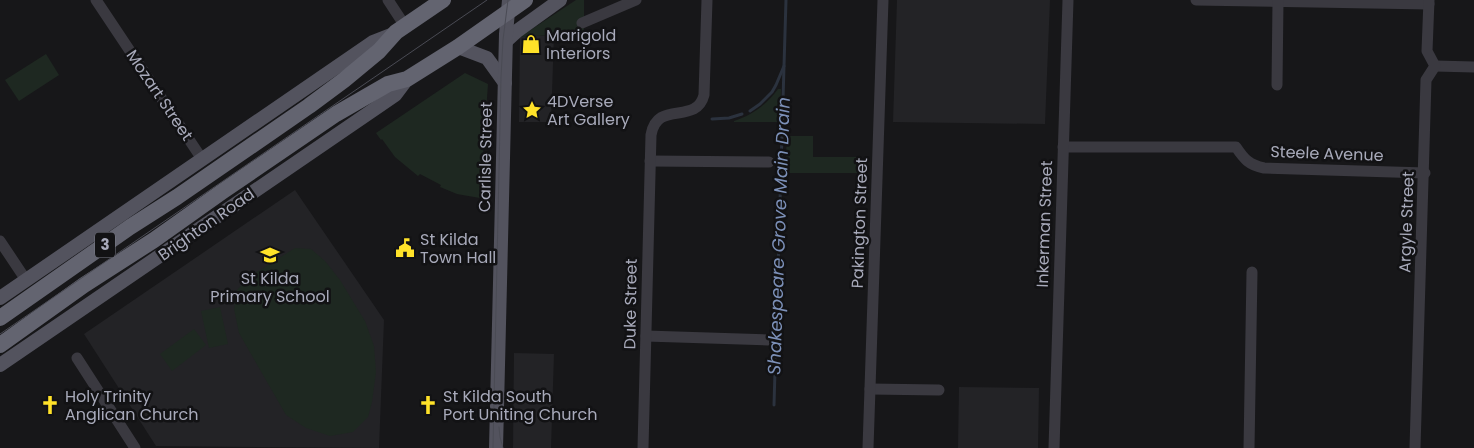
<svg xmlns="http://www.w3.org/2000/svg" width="1474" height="448" viewBox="0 0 1474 448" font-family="Poppins,sans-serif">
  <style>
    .built { fill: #232326 }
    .green { fill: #1e2821 }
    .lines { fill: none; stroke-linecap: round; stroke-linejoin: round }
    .stream { stroke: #2b323e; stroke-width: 3 }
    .minor { stroke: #3a3940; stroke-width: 11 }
    .major { stroke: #53535e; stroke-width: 14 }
    .highway { stroke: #636470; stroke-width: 16 }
    .tram { stroke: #4a4b54; stroke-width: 1 }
    .labels { text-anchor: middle; stroke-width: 5; stroke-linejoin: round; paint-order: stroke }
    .shield { fill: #121214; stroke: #7b7c88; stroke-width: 1 }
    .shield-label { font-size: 15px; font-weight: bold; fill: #a8aaba }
    .poi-label { font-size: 16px; fill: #a8aaba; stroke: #121214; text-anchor: start }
    .street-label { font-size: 16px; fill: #a8aaba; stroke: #121214 }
    .water-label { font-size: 18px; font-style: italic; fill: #7c90b8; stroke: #121214 }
  </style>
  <rect width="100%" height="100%" fill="#171719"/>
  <g class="built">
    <path d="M897,0h153l-5,124 -152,-2z"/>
    <path d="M554,35l-3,87h-32l1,-85z"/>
    <path d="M295,190l89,130 -5,128 -223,-2 -72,-112z"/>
    <path d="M514,353l40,1 -3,94h-38z"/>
    <path d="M959,387l80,1 -1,60h-80z"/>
  </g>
  <g class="green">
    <path d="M576,0h8v33l-64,4z"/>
    <path d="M46,54l13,21 -40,26 -14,-21z"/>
    <path d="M465,73l23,11 -8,114 -23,-4 -17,-7 1,-2 -21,-11 -2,2 -23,-19 -13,-18 -1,1 -5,-7z"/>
    <path d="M778,89h3l-1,33h-46v-1c19,-6 33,-17 44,-32z"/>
    <path d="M787,136h26v21h46v16h-74z"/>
    <path d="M295,248l16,1 14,12 15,19 25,41 9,25 2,26 -4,30 -4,15 -15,15 -23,4 -24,-8 -20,-13 -47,-82 -5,-24 3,-19 12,-13z"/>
    <path d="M220,307l8,37 -19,4 -8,-37z"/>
    <path d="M194,329l12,16 -34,26 -12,-17z"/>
  </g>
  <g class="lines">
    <g class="stream">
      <path d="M750,111l10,-7 12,-12 4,-7 8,-19 2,-66"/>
      <path d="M712,119l17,-1 13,-4"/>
      <path d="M774,405l10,-339"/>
    </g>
    <g class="minor">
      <path d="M96,0l106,159"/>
      <path d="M388,0l17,26"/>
      <path d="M1196,0l233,4"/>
      <path d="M582,23l54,-23"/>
      <path d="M1435,66l39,1"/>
      <path d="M1277,85l1,-84"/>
      <path d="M1063,147h173c8,12 13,18 28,21l161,5"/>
      <path d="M650,161l119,1"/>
      <path d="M0,241l26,39"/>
      <path d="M646,336l122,4"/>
      <path d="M77,358l58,90"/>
      <path d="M870,389l69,1"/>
      <path d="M643,448l8,-313c6,-36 45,-9 53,-40l3,-95"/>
      <path d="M868,448l15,-448"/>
      <path d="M1054,448l14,-448"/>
      <path d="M1249,448l3,-176"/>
      <path d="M1415,448l11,-368 9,-14 -8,-15 2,-51"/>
    </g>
    <g class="major">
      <path d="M506,41l11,-10 43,-31"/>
      <path d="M458,47l29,11 18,25"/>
      <path d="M0,298l373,-256 23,-9"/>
      <path d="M0,365l379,-259 16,-11 12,-16"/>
      <path d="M496,448l10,-414 3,-34"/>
    </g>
    <g class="highway">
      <path d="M0,318l130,-91 47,-30 132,-91 35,-26 35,-29 17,-19 47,-32"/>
      <path d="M0,345l84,-60 70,-45 69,-49 113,-77 52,-30 19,-5 51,-32 67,-47"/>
    </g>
    <g class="tram">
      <path d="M0,334l487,-334"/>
      <path d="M499,427l1,10 3,11"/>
      <path d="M493,448l8,-371 2,-37 5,-40"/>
    </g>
  </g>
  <defs>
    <g id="shop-bare" transform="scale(1.5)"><path d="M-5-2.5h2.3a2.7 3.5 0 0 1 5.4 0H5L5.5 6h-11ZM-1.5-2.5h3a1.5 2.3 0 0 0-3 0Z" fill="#ffe229" stroke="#121214" stroke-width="2.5" paint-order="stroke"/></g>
    <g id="sight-bare" transform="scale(1.5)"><path d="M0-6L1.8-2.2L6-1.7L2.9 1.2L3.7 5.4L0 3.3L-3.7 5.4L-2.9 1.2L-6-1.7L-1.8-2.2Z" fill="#ffe229" stroke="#121214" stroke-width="2.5" paint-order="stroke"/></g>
    <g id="civic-bare" transform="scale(1.5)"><path d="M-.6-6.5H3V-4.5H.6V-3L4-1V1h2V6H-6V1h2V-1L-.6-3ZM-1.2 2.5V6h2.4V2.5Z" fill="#ffe229" stroke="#121214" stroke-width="2.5" paint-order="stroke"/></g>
    <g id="school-bare" transform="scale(1.5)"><path d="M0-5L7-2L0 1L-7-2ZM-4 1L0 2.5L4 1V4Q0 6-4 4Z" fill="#ffe229" stroke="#121214" stroke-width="2.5" paint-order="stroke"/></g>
    <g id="church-bare" transform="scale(1.5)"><path d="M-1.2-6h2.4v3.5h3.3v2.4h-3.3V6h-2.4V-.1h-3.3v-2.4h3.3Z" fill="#ffe229" stroke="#121214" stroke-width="2.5" paint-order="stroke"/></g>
  </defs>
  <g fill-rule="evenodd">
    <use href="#shop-bare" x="531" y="44"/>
    <use href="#sight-bare" x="532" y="110"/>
    <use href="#civic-bare" x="405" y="248"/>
    <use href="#school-bare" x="270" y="255"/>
    <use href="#church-bare" x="50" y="405"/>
    <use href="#church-bare" x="428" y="405"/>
  </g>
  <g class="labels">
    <rect class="shield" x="95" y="232.5" width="20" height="25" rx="4"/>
    <g class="shield-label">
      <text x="105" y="250">3</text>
    </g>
    <g class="poi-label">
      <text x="546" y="41">Marigold<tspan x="546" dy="18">Interiors</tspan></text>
      <text x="547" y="107">4DVerse<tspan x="547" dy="18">Art Gallery</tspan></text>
      <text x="420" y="245">St Kilda<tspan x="420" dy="18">Town Hall</tspan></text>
      <text x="270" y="284" text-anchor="middle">St Kilda<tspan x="270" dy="18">Primary School</tspan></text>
      <text x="65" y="402">Holy Trinity<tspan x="65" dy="18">Anglican Church</tspan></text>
      <text x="443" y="402">St Kilda South<tspan x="443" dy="18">Port Uniting Church</tspan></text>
    </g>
    <g class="street-label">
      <text transform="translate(160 95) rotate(56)" y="6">Mozart Street</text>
      <text transform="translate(1327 153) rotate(2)" y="6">Steele Avenue</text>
      <text transform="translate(485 157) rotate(-89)" y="6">Carlisle Street</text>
      <text transform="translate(1406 222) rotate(-88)" y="6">Argyle Street</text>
      <text transform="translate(859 223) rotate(-88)" y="6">Pakington Street</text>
      <text transform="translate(206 224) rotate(-35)" y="6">Brighton Road</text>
      <text transform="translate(1044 224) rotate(-88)" y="6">Inkerman Street</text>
      <text transform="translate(630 304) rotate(-89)" y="6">Duke Street</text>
    </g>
    <g class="water-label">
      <text transform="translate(779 236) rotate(-88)" y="6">Shakespeare Grove Main Drain</text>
    </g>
  </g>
</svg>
